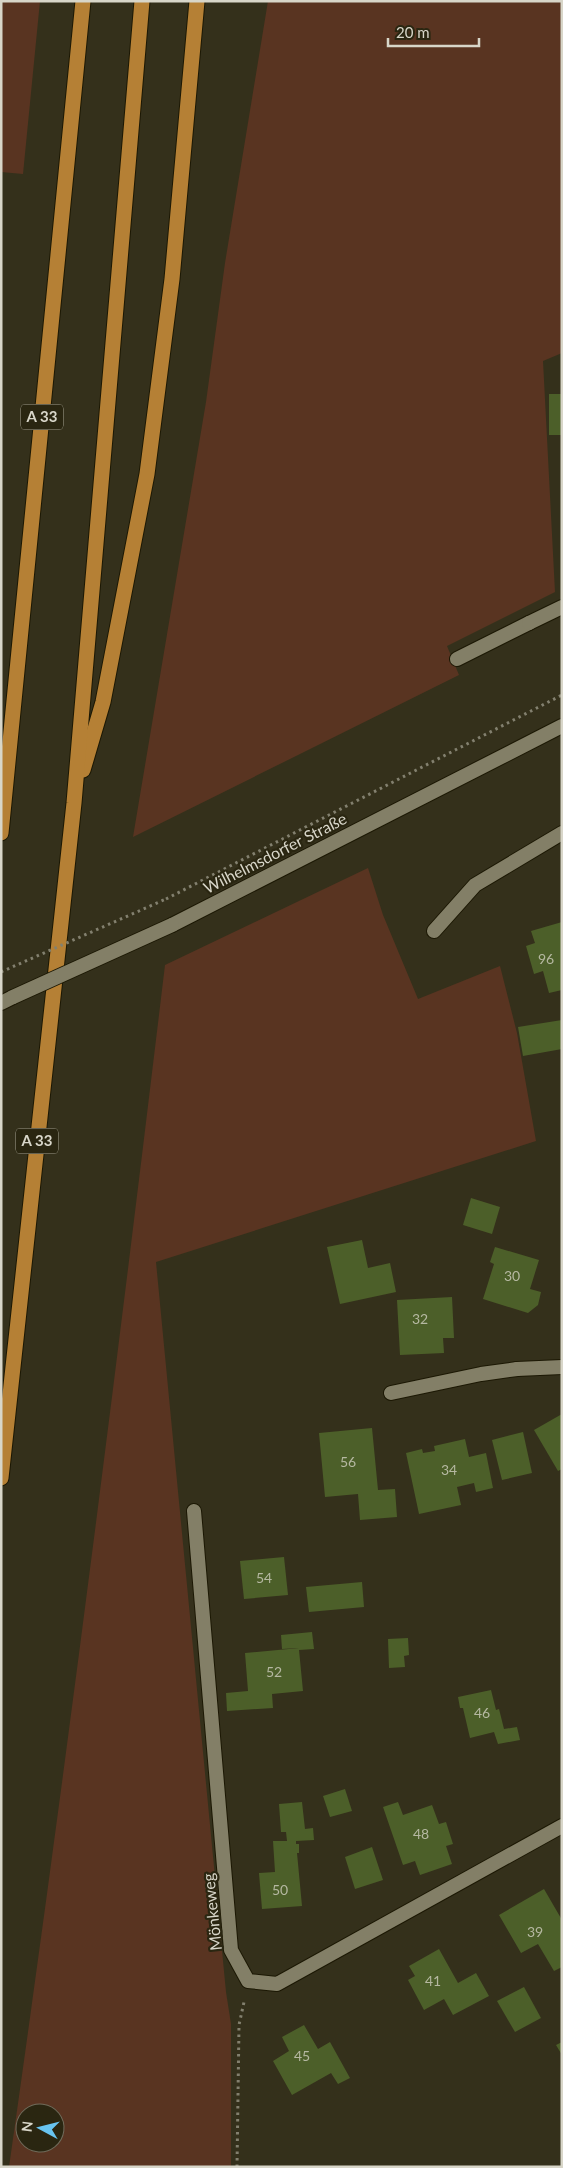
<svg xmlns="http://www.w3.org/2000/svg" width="563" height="2168" viewBox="0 0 563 2168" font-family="Lato,sans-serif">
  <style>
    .green { fill: #593421; fill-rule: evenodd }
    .building { fill: #4c5f29 }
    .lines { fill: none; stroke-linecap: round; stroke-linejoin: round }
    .service-casing { stroke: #1c1804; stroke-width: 16 }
    .minor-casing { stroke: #1c1804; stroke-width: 16 }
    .tertiary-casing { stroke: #1c1804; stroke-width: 16 }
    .motorway-casing { stroke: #1c1804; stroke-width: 17 }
    .path { stroke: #83806f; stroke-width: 3; stroke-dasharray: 2.5 4; stroke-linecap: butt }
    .service { stroke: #837f67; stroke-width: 14 }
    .minor { stroke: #837f67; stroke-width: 14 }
    .tertiary { stroke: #837f67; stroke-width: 14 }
    .motorway { stroke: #b58035; stroke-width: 15 }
    .tertiary-bridge-casing { stroke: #1c1804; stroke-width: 16; stroke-linecap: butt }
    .path-bridge { stroke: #83806f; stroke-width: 3; stroke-dasharray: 2.5 4; stroke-linecap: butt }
    .tertiary-bridge { stroke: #837f67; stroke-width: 14 }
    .labels { text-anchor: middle; stroke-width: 4.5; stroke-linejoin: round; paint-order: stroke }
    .number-label { font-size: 14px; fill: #b5b8a1 }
    .shield { fill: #2a2611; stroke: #a4a192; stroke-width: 1 }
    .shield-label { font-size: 15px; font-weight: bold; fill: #d8d6c9 }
    .street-label { font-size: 16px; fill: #d8d6c9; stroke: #2a2611 }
  </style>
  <rect width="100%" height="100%" fill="#34301b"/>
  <g class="green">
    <path d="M1,1h39l-17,173 -22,-2z"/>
    <path d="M268,1h294v352l-19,8 12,231 -108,54 12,29 -326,162 73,-435 19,-139z"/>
    <path d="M368,868l15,47 35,84 82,-33 17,67 19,108 -380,121 70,730 5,32v143h-222c57,-400 108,-801 156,-1202zM25,2113h30v30h-30z"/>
  </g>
  <g class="building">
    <rect x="549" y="394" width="13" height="41"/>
    <path d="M562,922v68l-13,3 -6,-22 -9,3 -8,-28 9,-3 -4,-12z"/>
    <path d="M562,1020v29l-39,7 -5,-29z"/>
    <path d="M471,1198l29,9 -8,27 -29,-9z"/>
    <path d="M362,1240l6,28 22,-5 6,29 -56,12 -13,-57z"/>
    <path d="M495,1247l44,13 -9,29 11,3 -3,13 -10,8 -45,-14 11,-35 -4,-2z"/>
    <path d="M452,1297l2,41h-11l1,15 -44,2 -3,-55z"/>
    <path d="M562,1414v55l-4,2 -24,-41z"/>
    <path d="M372,1428l6,62 17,-1 2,28 -37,3 -2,-26 -33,3 -6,-64z"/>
    <path d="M523,1432l9,41 -30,7 -10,-40z"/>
    <path d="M465,1439l4,18 17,-4 7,35 -17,4 -2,-9 -17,4 4,18 -42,9 -13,-61 16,-4 1,4 12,-2 -1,-5z"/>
    <path d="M284,1557l4,38 -44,4 -4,-38z"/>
    <path d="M362,1582l2,25 -55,5 -3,-25z"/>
    <path d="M312,1632l2,17 -15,1 4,41 -31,3 1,14 -46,3 -1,-18 22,-2 -3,-38 54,-5 -17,1 -1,-14z"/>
    <path d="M408,1638l1,17 -5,1 1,11 -16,1 -1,-29z"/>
    <path d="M491,1690l5,20 3,-1 5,20 13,-2 3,13 -22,4 -4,-12 -24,6 -7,-30h-3l-2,-11z"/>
    <path d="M345,1789l7,22 -22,6 -7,-21z"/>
    <path d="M302,1802l3,27 8,-1 1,12 -18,1v3h3v9h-2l5,53 -40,3 -3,-36 16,-1 -2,-31h14l-1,-9h-5l-2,-28z"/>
    <path d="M398,1802l5,13 29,-10 7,19 7,-2 7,22 -7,2 6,18 -32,11 -5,-14 -12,4 -20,-58z"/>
    <path d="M372,1847l11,33 -28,9 -10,-32z"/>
    <path d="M544,1889l18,31v47l-8,4 -16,-27 -17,9 -22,-38z"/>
    <path d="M439,1949l19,34 18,-10 13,23 -36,19 -9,-16 -20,11 -16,-30 7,-4 -6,-10z"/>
    <path d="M524,1987l17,31 -26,14 -18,-31z"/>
    <path d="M304,2025l14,24 12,-7 20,36 -12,6 -7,-11 -39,22 -19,-34 16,-10 -7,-14z"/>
    <path d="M562,2042v13l-6,-10z"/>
  </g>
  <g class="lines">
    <g class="service-casing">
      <g id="service">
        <path d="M457,659l72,-36"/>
        <path d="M391,1393l90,-19 36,-5"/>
      </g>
    </g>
    <g class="minor-casing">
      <g id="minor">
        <path d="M529,623l33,-16"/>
        <path d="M434,931l41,-46 87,-52"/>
        <path d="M517,1369l45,-2"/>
        <path d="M194,1511l37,439 17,31 29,3 285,-158"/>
      </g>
    </g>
    <g class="tertiary-casing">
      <g id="tertiary">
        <path d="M172,925l390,-199"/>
        <path d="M1,1003l12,-6"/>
      </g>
    </g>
    <g class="motorway-casing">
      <g id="motorway">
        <path d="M83,770l20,-68 44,-228 25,-195 25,-278"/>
        <path d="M1,833l82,-832"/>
        <path d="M1,1478l73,-675 68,-802"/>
      </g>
    </g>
    <g class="path">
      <path d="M166,899l396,-204"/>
      <path d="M237,2167l2,-142 5,-23"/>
    </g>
    <use href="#service" class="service"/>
    <use href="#minor" class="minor"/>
    <use href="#tertiary" class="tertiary"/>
    <use href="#motorway" class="motorway"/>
    <g class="tertiary-bridge-casing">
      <path id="tertiary-bridge" d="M13,997l159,-72"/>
    </g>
    <path class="path-bridge" d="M1,972l165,-73"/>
    <use href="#tertiary-bridge" class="tertiary-bridge"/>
  </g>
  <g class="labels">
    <g class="number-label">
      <text x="546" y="964">96</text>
      <text x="512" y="1281">30</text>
      <text x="420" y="1324">32</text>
      <text x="348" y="1467">56</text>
      <text x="449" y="1475">34</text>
      <text x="264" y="1583">54</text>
      <text x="274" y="1677">52</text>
      <text x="482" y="1718">46</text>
      <text x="421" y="1839">48</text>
      <text x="280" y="1895">50</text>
      <text x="535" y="1937">39</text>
      <text x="433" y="1986">41</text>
      <text x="302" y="2061">45</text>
    </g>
    <g class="shield">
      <rect x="21" y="404.5" width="42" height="25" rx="4"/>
      <rect x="16" y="1128.5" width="42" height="25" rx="4"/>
    </g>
    <g class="shield-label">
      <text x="42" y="422">A 33</text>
      <text x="37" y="1146">A 33</text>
    </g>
    <g class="street-label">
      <text transform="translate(275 853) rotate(-27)" y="6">Wilhelmsdorfer Straße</text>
      <text transform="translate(212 1912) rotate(-96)" y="6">Mönkeweg</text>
    </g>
  </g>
  <rect width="563" height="2168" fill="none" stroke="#d8d6c9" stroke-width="5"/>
  <g transform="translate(40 2128) rotate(277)"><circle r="24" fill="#2a2611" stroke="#706c5b"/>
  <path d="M0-4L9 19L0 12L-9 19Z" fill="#68c4f0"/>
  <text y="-8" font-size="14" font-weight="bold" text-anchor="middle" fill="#d8d6c9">N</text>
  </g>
  <path d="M388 38v8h91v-8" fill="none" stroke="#d8d6c9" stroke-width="2.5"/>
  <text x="396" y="38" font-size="15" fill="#d8d6c9" stroke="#2a2611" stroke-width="4" paint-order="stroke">20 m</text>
</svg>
